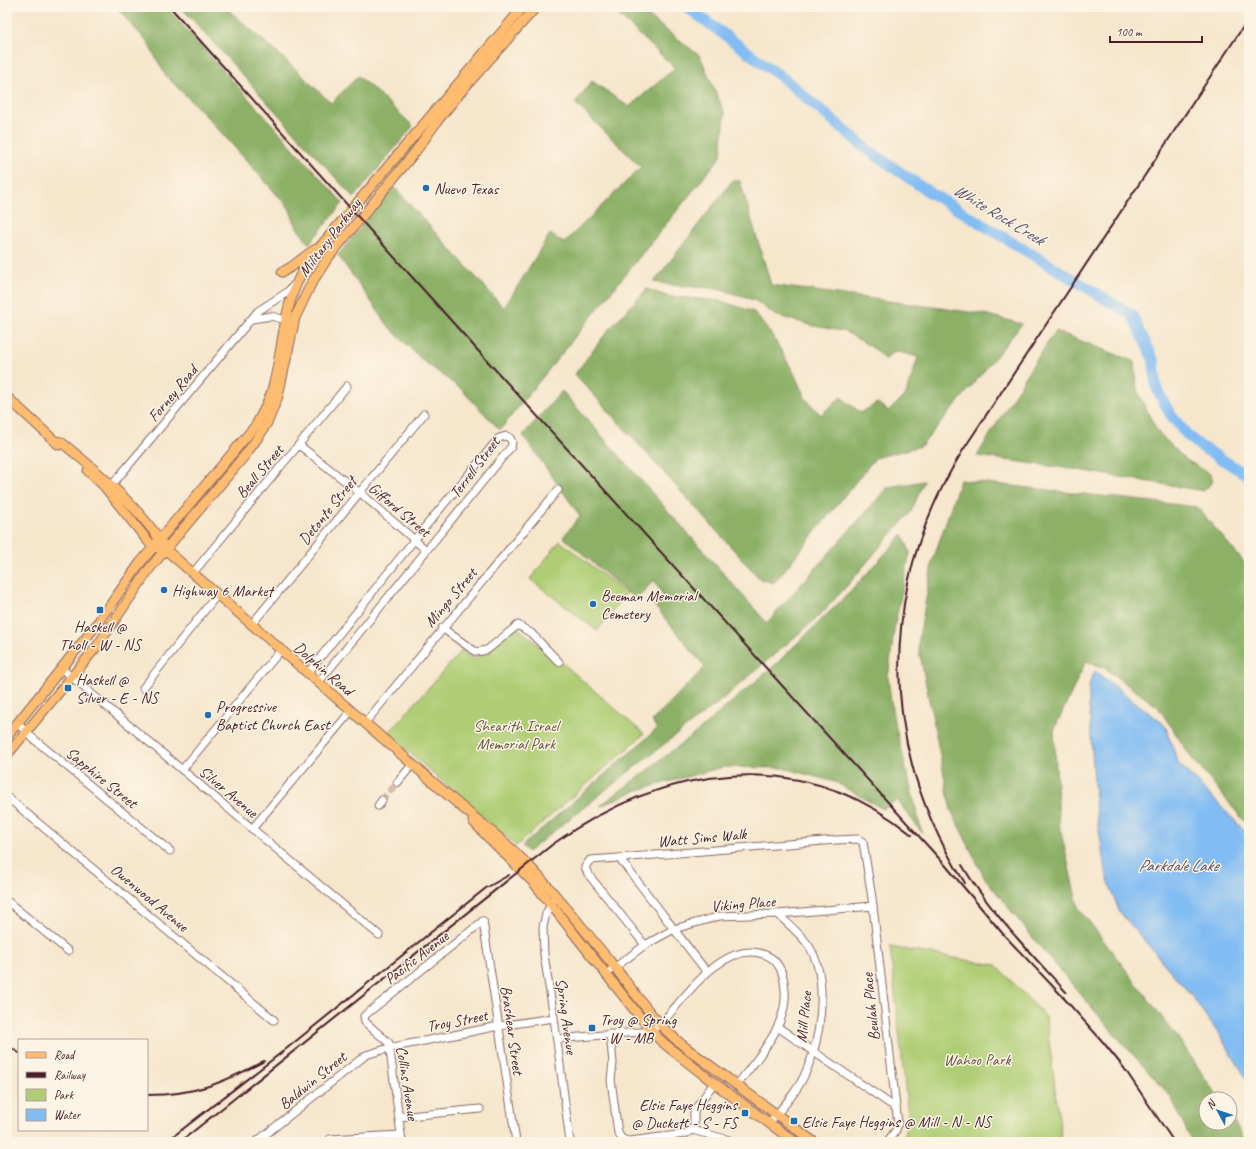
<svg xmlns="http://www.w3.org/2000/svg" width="1256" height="1149" viewBox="0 0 1256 1149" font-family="Caveat,sans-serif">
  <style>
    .green { fill: #afcd75; stroke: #7c7650 }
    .forest { fill: #8bb066; stroke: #6a6848 }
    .water { fill: #81bcf3; stroke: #666e8f }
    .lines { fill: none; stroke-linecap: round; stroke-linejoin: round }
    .river { stroke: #81bcf3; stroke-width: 11 }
    .minor-tunnel { stroke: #d4beac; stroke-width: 7; stroke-dasharray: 7 3.5; stroke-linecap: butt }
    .minor-casing { stroke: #866563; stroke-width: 9 }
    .major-casing { stroke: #866563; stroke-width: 11 }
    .minor { stroke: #fff; stroke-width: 7 }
    .major { stroke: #febc70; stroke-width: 9 }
    .rail { stroke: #4a1f2b; stroke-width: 2 }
    .poi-dot { fill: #1f6fb2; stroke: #fcf5e5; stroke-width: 1.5 }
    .labels { text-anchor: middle; stroke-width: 3; stroke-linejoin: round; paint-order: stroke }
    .poi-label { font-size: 16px; fill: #4a1f2b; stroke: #fcf5e5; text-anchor: start }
    .street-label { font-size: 16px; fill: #4a1f2b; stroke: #fcf5e5 }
    .park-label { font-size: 16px; fill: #685341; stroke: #fcf5e5 }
    .water-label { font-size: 17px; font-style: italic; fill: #5a4e67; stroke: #fcf5e5 }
  </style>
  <rect width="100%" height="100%" fill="#fcf5e5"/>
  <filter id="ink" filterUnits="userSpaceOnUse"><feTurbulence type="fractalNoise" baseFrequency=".025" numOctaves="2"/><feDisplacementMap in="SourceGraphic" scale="8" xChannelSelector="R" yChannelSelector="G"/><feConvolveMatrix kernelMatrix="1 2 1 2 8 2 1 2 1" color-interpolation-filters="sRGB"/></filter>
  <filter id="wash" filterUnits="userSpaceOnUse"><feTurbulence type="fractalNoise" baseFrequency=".012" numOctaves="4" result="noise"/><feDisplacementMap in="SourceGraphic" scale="16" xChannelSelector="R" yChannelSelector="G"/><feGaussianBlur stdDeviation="0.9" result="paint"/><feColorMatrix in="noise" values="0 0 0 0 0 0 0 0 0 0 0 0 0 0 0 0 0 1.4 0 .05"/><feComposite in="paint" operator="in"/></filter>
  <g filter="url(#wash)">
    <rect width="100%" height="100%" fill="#f6e6cc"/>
    <g class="green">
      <path d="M560,541l66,52 -29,38 -67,-52z"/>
      <path d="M515,626l52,41 77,67 -128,112 -128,-112 74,-84 13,10z"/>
      <path d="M890,947l106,18 50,52 16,125h-153l-5,-9 5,-9z"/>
    </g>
    <g class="forest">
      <path d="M116,7h50l177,196 -34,41 -12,-16 -8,-20 -80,-89 -43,-43 -19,-34z"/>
      <path d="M181,7h44l65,57 41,39 27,-27 23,20 32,30 -59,72z"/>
      <path d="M610,7h26l64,49 25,58 -4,42 -221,274 -39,-41 -39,-29 -32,-32 -52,-73 56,-68 110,121 46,-74 14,9 77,-76 -66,-64 17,-22 37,26 46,-39z"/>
      <path d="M732,181h8l31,104 213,29 38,10 -52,64 -49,58 -46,12 -101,125 -14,-4 -185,-205 35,-46 37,-39 19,7 55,5 33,11 19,25 21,36 11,25 16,17 20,-18 20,16 16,-10 12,8 17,-17 12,-37 -23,-6 -10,9 -12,-12 -27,-16 -36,-7 -35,-10 -19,-14 -36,-12 -47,-4 -19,-3z"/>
      <path d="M1056,331l79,31 2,28 20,41 28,28 25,15 3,7 -9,10 -132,-22 -95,-13 57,-93z"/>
      <path d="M562,391l205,232 121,-136 36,-6 -13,31 -32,36 -32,38 -29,31 -99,85 -92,71 -99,79 -6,-6 135,-117 -5,-8 53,-54 -51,-62 9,-9 -9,-16 -18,20 -73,-63 17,-21 -57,-81z"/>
      <path d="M960,480l237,27 52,61v259l-58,-70 -33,-50 -54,-39 -18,-7 -32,69 5,93 19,84 103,135 38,57h-13v24h24v-8l16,27h-54l-21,-45 -61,-68 -73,-86 -53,-66 -33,-67 -33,-165 14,-82z"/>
      <path d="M903,534l7,18 -15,72 -7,54 5,38 29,117 -25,-33 -14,9 -48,-27 -51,-14 -61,-1 -85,23 -38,16 97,-74 80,-69 73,-71z"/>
    </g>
    <path class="water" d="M1095,671l70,54 13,38 71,72v248l-24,-40 -34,-48 -72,-84 -12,-34 -11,-64 -7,-109v-19z"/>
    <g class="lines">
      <path class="river" d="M687,7l97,72 84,71 61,42 203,123 22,46 2,26 14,27 18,22 12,10 49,30"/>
    </g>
  </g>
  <g filter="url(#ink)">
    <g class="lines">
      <path class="minor-tunnel" d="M382,800l15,-17"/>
      <g class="minor-casing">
        <g id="minor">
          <path d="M252,319l19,-3 15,4"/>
          <path d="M299,445l65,51 62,54"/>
          <path d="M112,485l146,-174 28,-18 10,-10"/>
          <path d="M193,573l154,-187"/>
          <path d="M252,624l172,-210"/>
          <path d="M442,628l34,24 11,-2 31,-25 13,8 28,29"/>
          <path d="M62,669l317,266"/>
          <path d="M307,674l108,-135 84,-101 7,-2c5,1 7,6 5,11l-193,236"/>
          <path d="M143,688l74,-93"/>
          <path d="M17,723l13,13 140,115"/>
          <path d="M365,723l193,-233"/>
          <path d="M182,770l99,-120"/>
          <path d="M397,783l15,-18"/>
          <path d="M7,797l267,223"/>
          <path d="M378,806l4,-6"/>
          <path d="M252,829l99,-118"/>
          <path d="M619,858c30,37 58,76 88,114"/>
          <path d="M553,900l-7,14 -3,13 1,28 10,63 16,124"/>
          <path d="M7,901l61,50"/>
          <path d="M483,921l33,221"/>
          <path d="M645,945l-57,-71 -3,-7 5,-7 29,-2 217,-18 22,-1 5,3 9,56 26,226 -2,6 -9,12"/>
          <path d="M606,974l39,-29 29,-16 46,-13 58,-2 95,-8"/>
          <path d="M779,1028l117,80"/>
          <path d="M610,1034l3,29 -2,17 7,53c3,6 6,8 12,8l55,-7 7,-4 34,9 7,3"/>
          <path d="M557,1039c23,-2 46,-4 69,-6 8,-1 18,0 25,-3 9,-3 19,-17 26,-25 19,-23 52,-62 86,-51 17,5 21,21 22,36 3,37 -28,68 -48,95"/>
          <path d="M399,1117l81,-8"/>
          <path d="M769,1123c13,-15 28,-31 36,-49 16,-34 26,-100 1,-132 -8,-10 -19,-19 -28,-28"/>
          <path d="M692,1130l2,-6v-13l20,-28"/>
          <path d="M330,1139l71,-4"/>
          <path d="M256,1142l110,-87 23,-7 110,-22 55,-8"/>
          <path d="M402,1142l-13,-99 -24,-21 -1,-6 119,-95"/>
        </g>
      </g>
      <g class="major-casing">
        <g id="major">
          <path d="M282,272c13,-5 21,-16 34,-23"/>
          <path d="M7,397l52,48"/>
          <path d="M55,441l6,1c29,23 56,46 81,75 9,11 17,19 23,32l299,260c23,18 46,37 66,58 28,29 53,62 79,93 24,30 45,63 76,87l129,95"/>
          <path d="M88,471l16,15 43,54 6,7 4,1"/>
          <path d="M7,736l87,-108 46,-65 116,-138 11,-21 4,-10c11,-36 11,-75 25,-109 5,-14 14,-26 23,-37l204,-241"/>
          <path d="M7,755l91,-110 52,-77 96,-114 15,-21 7,-12 10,-25 17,-78 16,-34 16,-25 88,-107 23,-32 26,-32 72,-81"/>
          <path d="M473,821l10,11 51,51 106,134 19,22 13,11 42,33 81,59"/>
        </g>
      </g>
      <use href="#minor" class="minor"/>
      <use href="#major" class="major"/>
      <g class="rail">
        <path d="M170,7l311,347 465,512 57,68 61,64"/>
        <path d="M962,865c28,47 67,86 104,127"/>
        <path d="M965,883c-88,-137 -87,-296 -2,-433l286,-432"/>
        <path d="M1061,995l42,47 21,26 50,74"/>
        <path d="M7,1045l12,8"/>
        <path d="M147,1095c48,0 76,-12 117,-34"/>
        <path d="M166,1142l120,-93 180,-145 20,-16 23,-13"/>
        <path d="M180,1142l373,-298c111,-79 247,-100 359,-9"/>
      </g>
    </g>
  </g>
  <g class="poi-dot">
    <circle cx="426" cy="188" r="4"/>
    <circle cx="164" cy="590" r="4"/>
    <circle cx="593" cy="604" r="4"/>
    <rect x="96" y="606" width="8" height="8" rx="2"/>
    <rect x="64" y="684" width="8" height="8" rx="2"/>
    <circle cx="208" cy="715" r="4"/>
    <rect x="588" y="1024" width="8" height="8" rx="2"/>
    <rect x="741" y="1109" width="8" height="8" rx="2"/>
    <rect x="790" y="1117" width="8" height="8" rx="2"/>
  </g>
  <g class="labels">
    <g class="poi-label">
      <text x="434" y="194">Nuevo Texas</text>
      <text x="172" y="596">Highway 6 Market</text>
      <text x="601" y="601">Beeman Memorial<tspan x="601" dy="18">Cemetery</tspan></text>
      <text x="100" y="632" text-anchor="middle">Haskell @<tspan x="100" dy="18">Tholl - W - NS</tspan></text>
      <text x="76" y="685">Haskell @<tspan x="76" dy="18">Silver - E - NS</tspan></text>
      <text x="216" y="712">Progressive<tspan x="216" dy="18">Baptist Church East</tspan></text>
      <text x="600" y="1025">Troy @ Spring<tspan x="600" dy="18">- W - MB</tspan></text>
      <text x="737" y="1110" text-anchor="end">Elsie Faye Heggins<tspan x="737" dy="18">@ Duckett - S - FS</tspan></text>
      <text x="802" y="1127">Elsie Faye Heggins @ Mill - N - NS</text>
    </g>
    <g class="street-label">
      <text transform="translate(329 237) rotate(-53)" y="6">Military Parkway</text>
      <text transform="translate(172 393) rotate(-50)" y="6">Forney Road</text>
      <text transform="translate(474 467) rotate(-53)" y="6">Terrell Street</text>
      <text transform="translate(259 471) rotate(-50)" y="6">Beall Street</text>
      <text transform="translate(400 509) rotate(40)" y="6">Gifford Street</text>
      <text transform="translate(327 510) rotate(-51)" y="6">Detonte Street</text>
      <text transform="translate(450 597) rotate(-50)" y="6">Mingo Street</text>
      <text transform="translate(324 668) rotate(41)" y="6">Dolphin Road</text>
      <text transform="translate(102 777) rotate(39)" y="6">Sapphire Street</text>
      <text transform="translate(229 791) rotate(40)" y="6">Silver Avenue</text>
      <text transform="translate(702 837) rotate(-5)" y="6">Watt Sims Walk</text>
      <text transform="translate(150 897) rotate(40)" y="6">Owenwood Avenue</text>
      <text transform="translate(743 903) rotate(-5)" y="6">Viking Place</text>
      <text transform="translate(416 957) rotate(-38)" y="6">Pacific Avenue</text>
      <text transform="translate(870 1007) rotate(-96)" y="6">Beulah Place</text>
      <text transform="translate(567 1016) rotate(82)" y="6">Spring Avenue</text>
      <text transform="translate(803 1017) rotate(-84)" y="6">Mill Place</text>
      <text transform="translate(457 1020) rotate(-11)" y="6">Troy Street</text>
      <text transform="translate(513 1030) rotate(82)" y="6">Brashear Street</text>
      <text transform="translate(312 1080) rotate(-39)" y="6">Baldwin Street</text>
      <text transform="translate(408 1083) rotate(81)" y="6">Collins Avenue</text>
    </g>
    <g class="park-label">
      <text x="516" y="731">Shearith Israel<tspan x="516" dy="18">Memorial Park</tspan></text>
      <text x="977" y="1065">Wahoo Park</text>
    </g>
    <g class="water-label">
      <text transform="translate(999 214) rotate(31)" y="6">White Rock Creek</text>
      <text x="1178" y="871">Parkdale Lake</text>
    </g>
  </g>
  <rect width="1256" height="1149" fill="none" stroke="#fcf5e5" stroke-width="24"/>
  <rect x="18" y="1039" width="130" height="92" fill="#fcf5e5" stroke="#b59f9b"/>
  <rect x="26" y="1052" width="20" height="6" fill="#febc70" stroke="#b59f9b"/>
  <text x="54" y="1059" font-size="12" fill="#4a1f2b">Road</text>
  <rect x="26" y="1072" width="20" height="6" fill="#4a1f2b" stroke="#b59f9b"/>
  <text x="54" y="1079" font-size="12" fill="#4a1f2b">Railway</text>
  <rect x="26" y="1089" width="20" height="12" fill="#afcd75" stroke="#b59f9b"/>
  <text x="54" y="1099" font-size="12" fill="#4a1f2b">Park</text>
  <rect x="26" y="1109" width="20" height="12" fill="#81bcf3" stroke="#b59f9b"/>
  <text x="54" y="1119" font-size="12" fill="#4a1f2b">Water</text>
  <g transform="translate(1218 1111) rotate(310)"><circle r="19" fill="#fcf5e5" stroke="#b59f9b"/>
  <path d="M0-3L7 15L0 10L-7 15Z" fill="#1f6fb2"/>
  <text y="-6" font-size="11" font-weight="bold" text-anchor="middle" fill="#4a1f2b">N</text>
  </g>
  <path d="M1110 36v6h92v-6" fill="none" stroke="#4a1f2b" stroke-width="2"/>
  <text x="1116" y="36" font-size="12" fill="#4a1f2b" stroke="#fcf5e5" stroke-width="3" paint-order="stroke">100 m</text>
</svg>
